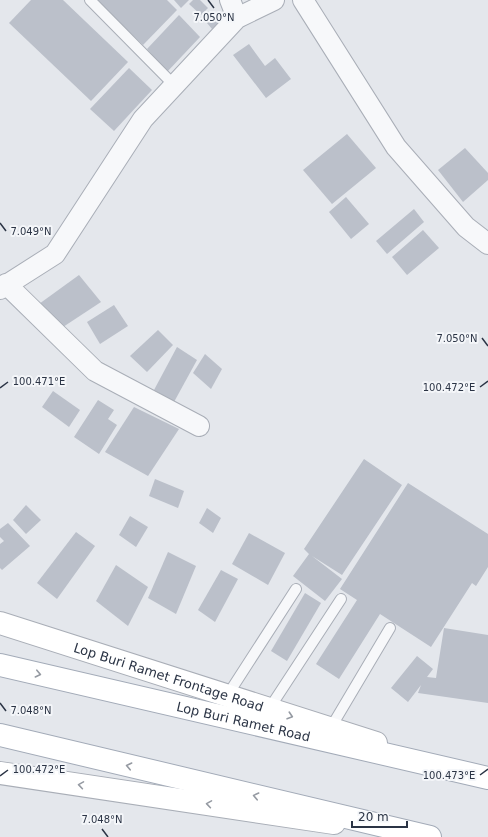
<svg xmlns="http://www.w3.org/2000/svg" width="488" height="837" viewBox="0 0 488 837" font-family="'DejaVu Sans',sans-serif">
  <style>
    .building { fill: #bbc0ca }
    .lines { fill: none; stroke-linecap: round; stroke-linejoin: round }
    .service-casing { stroke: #a9aeb7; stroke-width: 12 }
    .minor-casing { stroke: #a9aeb7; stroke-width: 22 }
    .secondary-casing { stroke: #a9aeb7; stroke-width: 24 }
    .primary-casing { stroke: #a3abb8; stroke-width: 24 }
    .service { stroke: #f7f8fa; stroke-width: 10 }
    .minor { stroke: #f7f8fa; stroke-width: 20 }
    .secondary { stroke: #fff; stroke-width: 22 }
    .primary { stroke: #fff; stroke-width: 22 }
    .oneway { stroke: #959aa2 }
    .ticks { fill: none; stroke: #2b3445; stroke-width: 1.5 }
    .labels { text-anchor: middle; stroke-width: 4; stroke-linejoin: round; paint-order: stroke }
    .street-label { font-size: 13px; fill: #2b3445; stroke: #f4f6f9 }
    .ticks-label { font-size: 10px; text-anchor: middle; fill: #2b3445; stroke: #f4f6f9; stroke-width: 4; stroke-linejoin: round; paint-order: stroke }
  </style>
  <rect width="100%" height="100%" fill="#e4e7ec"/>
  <g class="building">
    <path d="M31,0h32l65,62 -37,39 -82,-78z"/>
    <path d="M96,0h71l10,10 -34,35z"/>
    <path d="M174,0h15l-8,8z"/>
    <path d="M193,0h7l8,8 -7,7 -12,-11z"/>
    <path d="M208,11l11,11 -7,7 -10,-12z"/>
    <path d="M179,15l21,22 -33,35 -20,-23z"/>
    <path d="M249,44l16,22 10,-8 16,21 -25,19 -33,-43z"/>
    <path d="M129,68l23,22 -38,41 -24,-22z"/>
    <path d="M347,134l29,34 -44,36 -29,-34z"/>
    <path d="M465,148l23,25v7l-25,22 -25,-32z"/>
    <path d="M346,197l23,27 -18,15 -22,-27z"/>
    <path d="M414,209l10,13 -37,32 -11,-13z"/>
    <path d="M423,230l16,18 -32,27 -15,-18z"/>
    <path d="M79,275l22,27 -41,27 -21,-25z"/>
    <path d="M114,305l14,21 -28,18 -13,-22z"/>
    <path d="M158,330l15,15 -26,27 -17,-16z"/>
    <path d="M177,347l20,13 -23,42 -20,-12z"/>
    <path d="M205,354l17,15 -11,20 -18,-16z"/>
    <path d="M53,391l27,19 -11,17 -27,-20z"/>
    <path d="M98,400l16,10 -6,9 9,6 -18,29 -25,-17z"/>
    <path d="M134,407l45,22 -31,47 -43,-24z"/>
    <path d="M364,459l38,26 -60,90 -30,-19 30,23 -17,22 -32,-25 16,-22 -5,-5z"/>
    <path d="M155,479l29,12 -6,17 -29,-12z"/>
    <path d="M408,483l80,51v33l-12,19 -4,-3 -41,64 -51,-33 -41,65 -23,-15 41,-64 -17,-11z"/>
    <path d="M26,505l15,15 -15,14 -13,-14z"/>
    <path d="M207,508l14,10 -8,15 -14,-10z"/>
    <path d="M130,516l18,11 -12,20 -17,-12z"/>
    <path d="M8,523l22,23 -28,24 -2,-2v-24l4,-3 -4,-4v-8z"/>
    <path d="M76,532l19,14 -38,53 -20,-16z"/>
    <path d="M249,533l36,20 -17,32 -36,-21z"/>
    <path d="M168,552l28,14 -20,48 -28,-16z"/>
    <path d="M116,565l32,22 -20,39 -32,-25z"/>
    <path d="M221,570l17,9 -23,43 -17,-12z"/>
    <path d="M305,593l16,10 -34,58 -16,-10z"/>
    <path d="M444,628l44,7v68l-70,-10 3,-8 -13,17 -17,-14 26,-32 16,13 -6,8 9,1z"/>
  </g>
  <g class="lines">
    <g class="service-casing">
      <g id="service">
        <path d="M90,0l84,85"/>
        <path d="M227,696l69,-107"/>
        <path d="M269,709l72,-110"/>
        <path d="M330,729l60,-101"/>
      </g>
    </g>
    <g class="minor-casing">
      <g id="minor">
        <path d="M230,0l7,18"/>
        <path d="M303,0l93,147 70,80 22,17"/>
        <path d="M6,284l89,87 104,55"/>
        <path d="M0,289l55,-35 88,-135 94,-101 37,-18"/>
      </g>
    </g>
    <g class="secondary-casing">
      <g id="secondary">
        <path id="s1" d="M0,623l376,120"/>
        <path d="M0,773l334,50"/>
      </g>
    </g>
    <g class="primary-casing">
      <g id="primary">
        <path id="s2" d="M0,665l488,113"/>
        <path d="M0,735l430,102"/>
      </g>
    </g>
    <use href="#service" class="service"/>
    <use href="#minor" class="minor"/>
    <use href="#secondary" class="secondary"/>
    <use href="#primary" class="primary"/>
  </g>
  <defs><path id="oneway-chevron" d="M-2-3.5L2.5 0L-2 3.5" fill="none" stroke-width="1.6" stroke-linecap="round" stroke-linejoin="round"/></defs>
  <g class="oneway">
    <use href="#oneway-chevron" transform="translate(38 674) rotate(13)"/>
    <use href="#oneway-chevron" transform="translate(290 716) rotate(18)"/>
    <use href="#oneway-chevron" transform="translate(129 766) rotate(-167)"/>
    <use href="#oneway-chevron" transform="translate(81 785) rotate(-171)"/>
    <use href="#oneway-chevron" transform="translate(256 796) rotate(-167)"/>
    <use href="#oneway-chevron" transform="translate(209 804) rotate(-171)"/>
  </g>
  <path class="ticks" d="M208,0l6,8M0,223l6,8M482,338l6,8M480,387l8,-6M0,388l8,-6M0,703l6,8M480,775l8,-6M0,776l8,-6M102,829l6,8"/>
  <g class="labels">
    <g class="street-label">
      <text dy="5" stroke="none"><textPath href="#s1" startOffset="177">Lop Buri Ramet Frontage Road</textPath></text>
      <text dy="5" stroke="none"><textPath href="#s2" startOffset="250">Lop Buri Ramet Road</textPath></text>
    </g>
  </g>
  <g class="ticks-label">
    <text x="214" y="21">7.050°N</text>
    <text x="31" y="235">7.049°N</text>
    <text x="457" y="342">7.050°N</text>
    <text x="39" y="385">100.471°E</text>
    <text x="449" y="391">100.472°E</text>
    <text x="31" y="714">7.048°N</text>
    <text x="39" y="773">100.472°E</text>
    <text x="449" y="779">100.473°E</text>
    <text x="102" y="823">7.048°N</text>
  </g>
  <path d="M352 821v6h55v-6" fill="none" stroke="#2b3445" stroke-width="2"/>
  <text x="358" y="821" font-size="12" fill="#2b3445" stroke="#f4f6f9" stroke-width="3" paint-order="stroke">20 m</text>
</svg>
